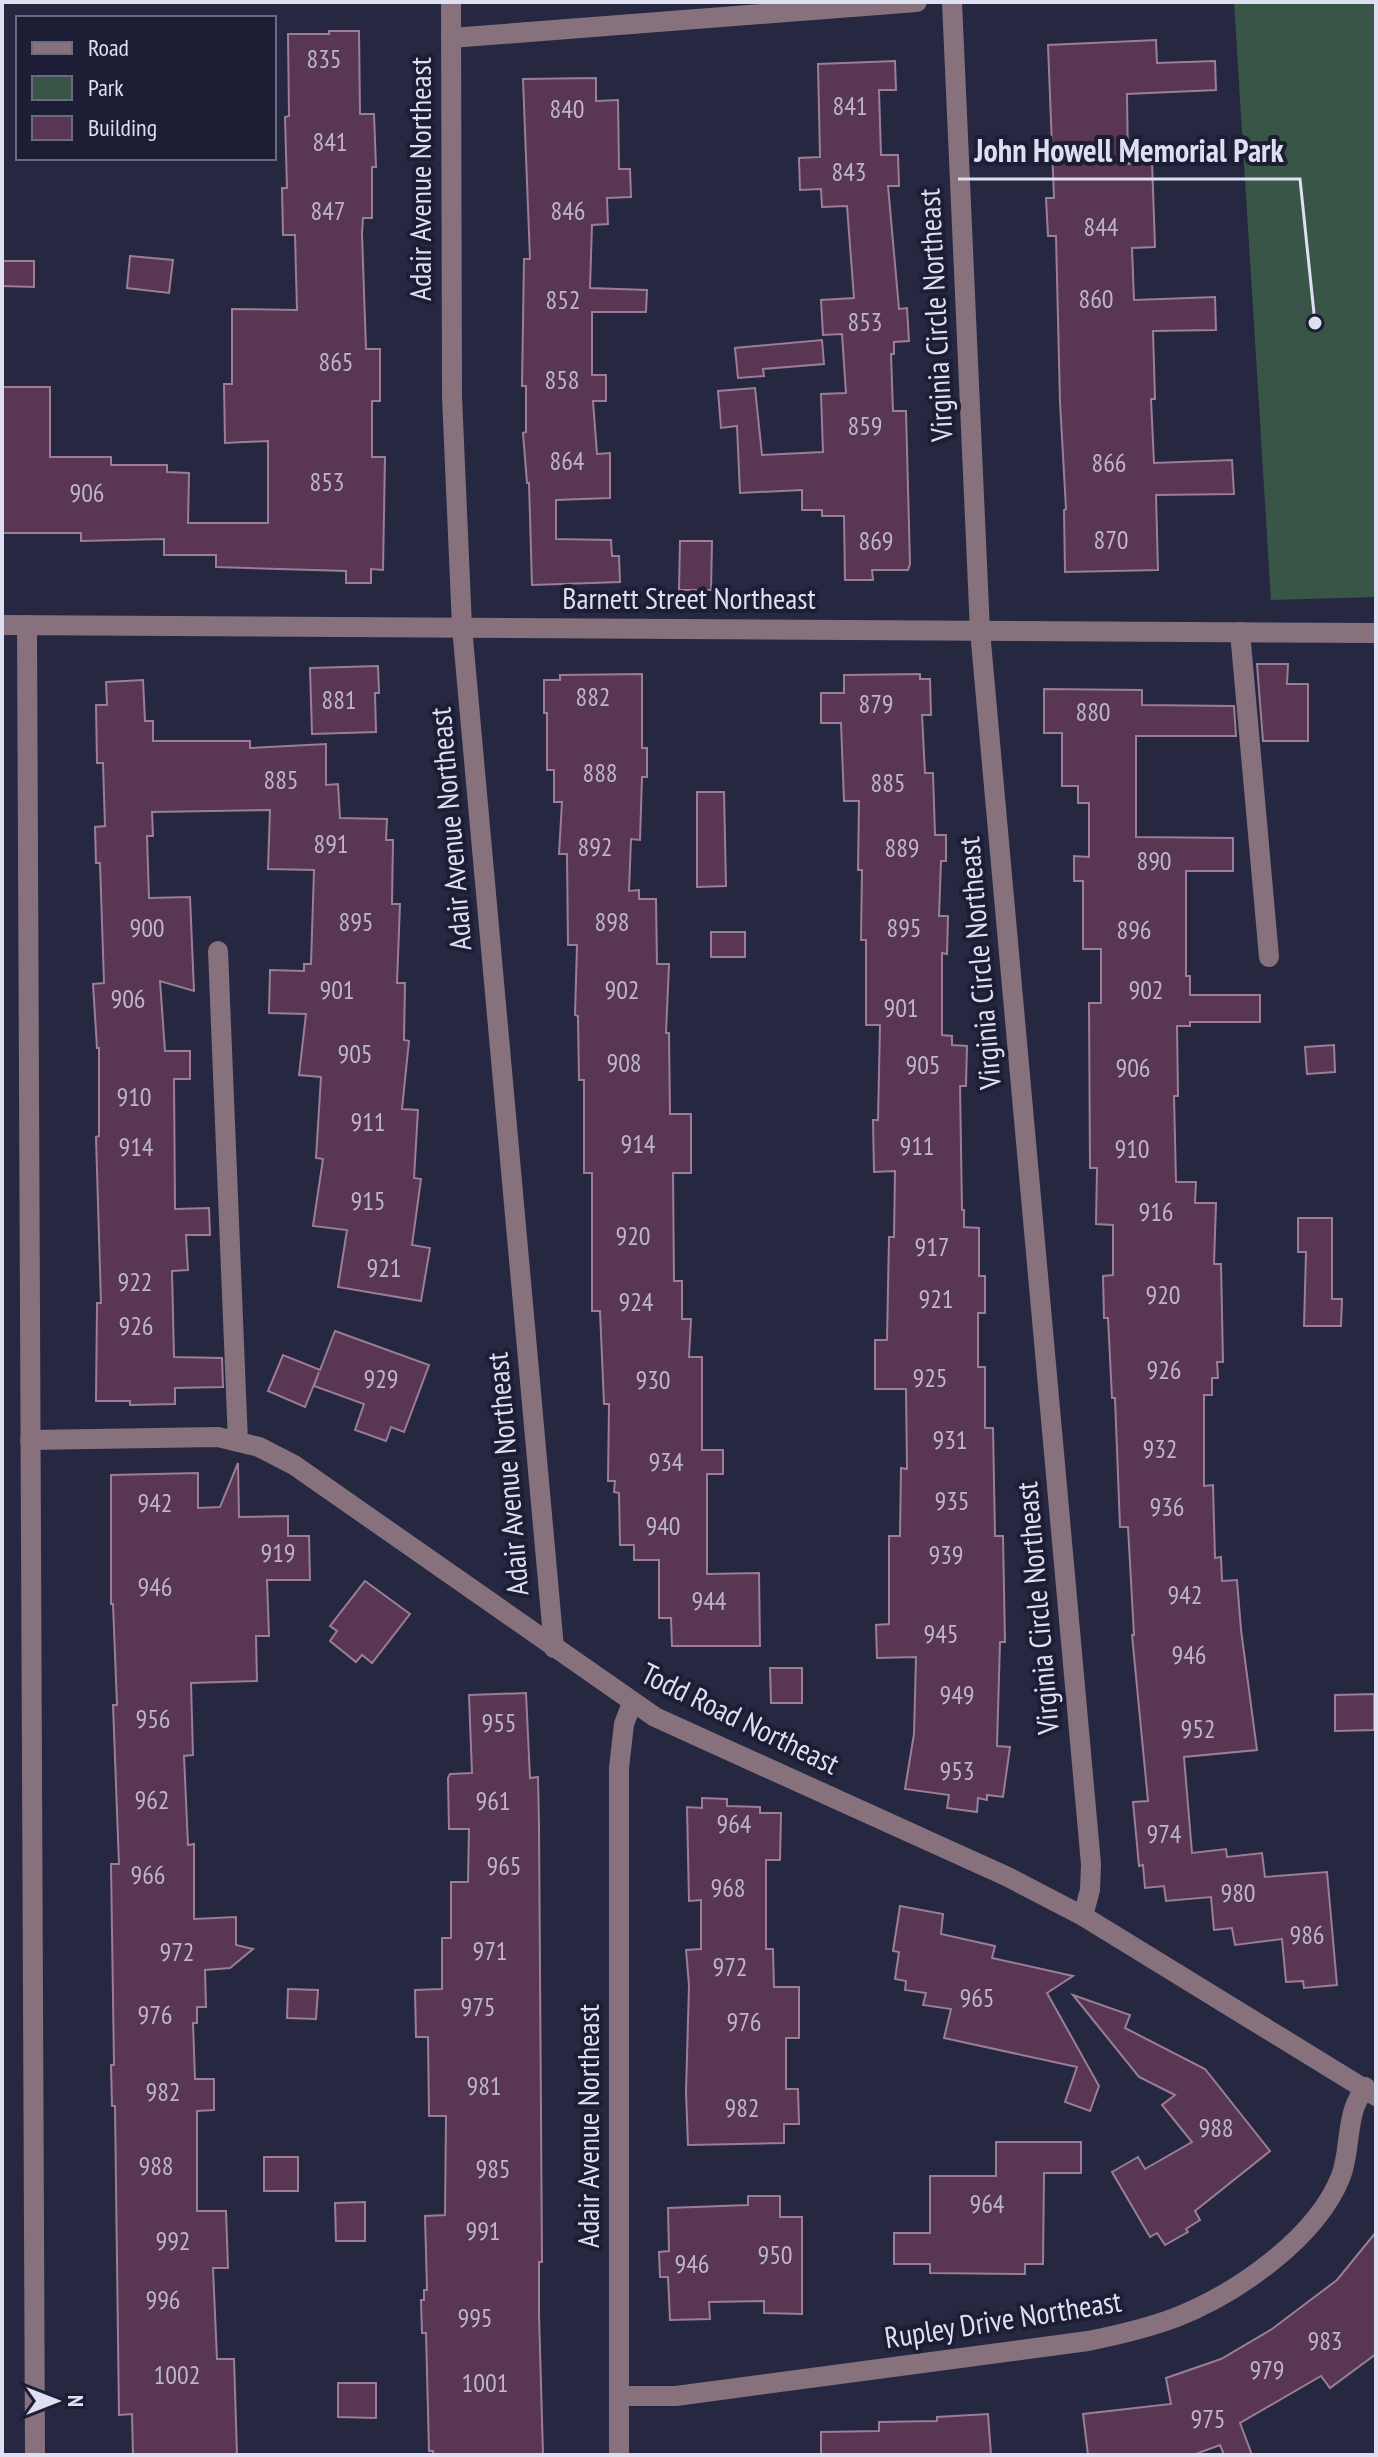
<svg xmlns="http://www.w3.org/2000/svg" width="1378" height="2457" viewBox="0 0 1378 2457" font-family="'PT Sans Narrow',sans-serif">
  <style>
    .green { fill: #385547 }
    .building { fill: #593653; stroke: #9b7e95; stroke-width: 2 }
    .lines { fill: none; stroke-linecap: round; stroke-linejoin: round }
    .minor { stroke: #86717d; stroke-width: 20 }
    .labels { text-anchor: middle; stroke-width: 8; stroke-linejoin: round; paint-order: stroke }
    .number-label { font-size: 26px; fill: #bdb5ca }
    .street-label { font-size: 30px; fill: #dedff1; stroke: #1d1d36 }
    .leader { fill: none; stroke: #dedff1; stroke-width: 3 }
    .callout-dot { fill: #dedff1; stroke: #1d1d36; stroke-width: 3 }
    .callout-label { font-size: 32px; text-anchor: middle; font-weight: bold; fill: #dedff1; stroke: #1d1d36; stroke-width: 8; stroke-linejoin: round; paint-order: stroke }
  </style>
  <rect width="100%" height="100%" fill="#262741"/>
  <path class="green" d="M1234,2h142v595l-105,3z"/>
  <g class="building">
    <path d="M329,31h30l1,83h14l2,53h-4v51h-9l-1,16 4,115h14v52h-8v56h13l-2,113 -12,-1v14h-25v-12l-130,-4v-12h-52v-16l-83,2v-8h-79v-146h48v70h61v8h56v7l22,1 -1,50h80v-82l-43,2 -1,-59h8v-75l65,1 -2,-75h-12l-1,-47h5l-2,-71 4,-1 -1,-82h41z"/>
    <path d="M1156,40l1,23 58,-2 1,29 -89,4 1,70 24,-3 3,86 -23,1 2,52 81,-3 1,33 -63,1 2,68h-4l3,64 78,-3 2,34 -78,1 2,75 -93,2 -1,-62 2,-1 -6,-107 -4,-166h-8l-2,-38h8l-6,-153z"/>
    <path d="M895,61l1,29h-17l2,65h17l1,31h-11l11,123 8,-1 2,33 -15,1v12h-3l2,57h13l4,153 -2,6h-36l1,10h-28l-1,-64h-22v-6h-20v-20l-62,3 -3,-67 -16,2 -3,-37 37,-3 7,67 61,-3 -2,-58 25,-1 -4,-59 -19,1 -2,-35 33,-2 -7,-92 -25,1 -1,-18 -21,1 -1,-32 21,-1 -2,-93z"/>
    <path d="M596,78v23l22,-1 1,69h11l1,28 -24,1 1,26 -16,1 -2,63 57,2 -1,22h-54v63h14v26h-13l4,53 13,-1v45l-54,2v39l55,1 1,16h7l1,26 -88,3 -3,-102h-2l-4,-50 3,-1v-46h-4l2,-127h6l-7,-180z"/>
    <path d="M130,256l43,4 -4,33 -42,-5z"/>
    <path d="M2,261h32v26l-32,-1z"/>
    <path d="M822,340l2,24 -61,5 1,7 -26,2 -3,-30z"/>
    <path d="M680,541h32l-1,49h-32z"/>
    <path d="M1257,664h31l-1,20h21v57h-45z"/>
    <path d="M378,666l1,27h-4l1,39 -64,2 -2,-66z"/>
    <path d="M642,674v74h5v29h-5l-2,63 -9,-1 -2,52 10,-1v9h17l1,65h12l-3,69h3l1,81h21v59h-18l1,108h8v38h9l-2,38h13v93h21v24h-16v100l52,-1 1,73h-88l-1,-28h-12v-58h-25v-15h-14l-1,-52 -5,-1 1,-11h-7l1,-77h-5l-4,-93h-8v-138h-8v-93h-5l-1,-64 -3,-1 2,-70h-9l-1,-91h-8l3,-52h-8v-32h-7v-57h-3v-33h16v-5z"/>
    <path d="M920,674v5h10l1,36h-9l3,58h8l2,62h11v26h-5l-2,55h9l-1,38 -5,-1v82l10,1v9l15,1 -1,40h-6l2,124h2v17l15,1v48h6v37h-7v54h7v61h8l2,108h8l2,106h-5l-3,104 13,1 -7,50 -16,-2v5l-9,-2 -1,14 -30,-4 2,-13 -44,-6 9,-55 2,-77 -39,1 -1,-33 13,-1v-88h11l1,-68 6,1 -1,-80h-31v-49h12l2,-103h5l1,-66 -21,1 -1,-52h5l2,-95h-14v-85h-5l1,-70h-4l1,-69h-15l-3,-78h-20v-30h23v-18z"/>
    <path d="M143,680l2,41h8v20h97v7l76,-4v41l12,-1 2,34 47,1 -1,21h7l-1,64h8l-3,79h8l-1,57 5,1 -7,68 16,1 -4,68 7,1 -9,66 18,3 -9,53 -83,-14 9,-57 -34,-4 10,-67 -7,-1 5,-81 -22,-2 7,-61 -37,-1 1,-43 34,1v-7h7l3,-94 -46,-1 2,-59 -118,2 1,24h-6l2,62 41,-1 4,94 -34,-10 5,70h25v28h-16l1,130 34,-1 1,27h-24l2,35 -16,1 2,86 48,1 1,29 -48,1v16l-45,1v-4h-34l1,-98h4l-5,-166 3,-1v-88h-2l-4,-64 11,-1 -4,-120h-4l-1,-36 10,-1 -2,-63h-6l-1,-58h11l-1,-23z"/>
    <path d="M1044,689l98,1v15l92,1 2,30h-100v101l97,1v33h-47v105h4v19h70v27h-70v4h-13l1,70h-4l2,86h20l-1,21h21l-2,61h7l2,98h-6l1,16h-6v17h-8v91l9,-1 2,73 6,-1 1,24 15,-1 4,50 16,120 -73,7 8,96 34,-4 1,8 35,-4 3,24 62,-5 10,113 -33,3 -1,-7 -17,1 -4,-43 -47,6 -3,-17 -18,2 -3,-33 -45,4 -2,-15 -19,2 -2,-23 -4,1 -6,-64 15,-1 -16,-166h2l-6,-108h-8l-5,-129h-3l-4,-80h-4l-1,-42 10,-1v-50l-17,-1 1,-56h-7l-1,-165h12v-54h-18v-68h-9v-25l15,1v-54h-11v-17h-16v-53h-18z"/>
    <path d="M697,792h27l2,94 -29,1z"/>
    <rect x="711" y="932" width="34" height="25"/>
    <path d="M1334,1045l1,27 -28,2 -2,-27z"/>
    <path d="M1298,1218h34v81h10l-1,27h-37l2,-74h-8z"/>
    <path d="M335,1331l94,34 -25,67 -13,-5 -5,14 -31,-11 9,-26 -50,-18 5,-14 -14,35 -37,-16 15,-36 37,15z"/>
    <path d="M238,1463l1,54 49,-1v20h21l1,44h-43l2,56h-13l1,45 -66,2 2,72 -9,1 4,89 6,-1v75l42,-2v28l17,4 -23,19 -25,2 1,37h-9v16h-4l2,56h19v31l-17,1v100h29l2,57h-15l4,91h17l3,96h-104l-1,-41 -13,1 -4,-309h-3l-1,-41h3l-3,-201h8l-6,-159h4l-4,-101h-2v-129l87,-2v35l22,-1z"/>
    <path d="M365,1581l45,33 -38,49 -10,-8 -6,7 -26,-21 7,-10 -7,-5z"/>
    <path d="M770,1668h32v35h-31z"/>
    <path d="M526,1693l4,85 8,-1 1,48 3,437h-3v52l4,141h-110v-4h-4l-3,-118h-4l-1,-33h3v-10h3l-2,-74 20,-1 1,-99h-17l-1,-79h-12l-1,-47 27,-1v-51h9v-56h17l1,-53h-20l-1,-51 2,-4 22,-1 -3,-78z"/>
    <path d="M1374,1694v36l-39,1v-36z"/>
    <path d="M702,1798l25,1v7l33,1v6h21l-1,47h-14v89h7l1,38h25v51h-13v51h12l1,35h-15v19l-96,2 -2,-53 3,-107 -3,-35 15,-1v-49l-12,1 -2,-94 15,1z"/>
    <path d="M900,1906l43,8 -2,20 54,12 -3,12 81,18 -26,17 52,93 -9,25 -25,-9 12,-35 -133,-29 7,-29 -28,-4 3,-12 -21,-3 1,-9 -11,-2 4,-27 -6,-1z"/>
    <path d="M288,1989l30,1 -2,29 -29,-1z"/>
    <path d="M1073,1995l57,20 -5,13 80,41 65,82 -75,60 5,9 -14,9 2,3 -23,13 -8,-12 -7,4 -38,-65 26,-15 7,12 47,-27 -30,-37 13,-10 -36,-18z"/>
    <path d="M996,2142h85v31h-37l-1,91h-18v10l-95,-1v-9h-36v-31h36v-57h66z"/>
    <rect x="264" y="2157" width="34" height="34"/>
    <path d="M748,2196h32v21h22v97l-38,-1v-12l-55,1 1,17 -40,1 -2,-43h-8l-1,-25 10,-1 -1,-43 80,-3z"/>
    <path d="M365,2202v39h-29l-1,-38z"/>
    <path d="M1376,2232v122l-46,34 -9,-12 -81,47 12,32h-28l-4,-10 -27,10h-105l-5,-41 88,-10 -5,-26 55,-19 51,-30 65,-49z"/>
    <path d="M338,2383h38v35l-38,-1z"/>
    <path d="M988,2414l3,41h-170v-23l58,-1v-9l58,-1v-4z"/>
  </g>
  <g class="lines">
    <g class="minor">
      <path d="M451,2l1,394 10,231 92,1021"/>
      <path d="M952,2l28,629 111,1233 -1,26 -7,26"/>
      <path d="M451,38l466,-36"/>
      <path d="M2,625l1374,8"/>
      <path d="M27,625l8,1830"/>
      <path d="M1240,632l29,325"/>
      <path d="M218,951l20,491"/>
      <path d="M30,1440l188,-3 41,10 35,18 361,252 353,160 75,39 293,180"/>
      <path d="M619,2396h57l412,-55c30,-6 60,-13 89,-24 60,-24 140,-79 164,-141 8,-21 6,-45 13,-67 2,-7 7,-15 11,-22"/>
      <path d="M619,2455v-687l5,-44 8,-21"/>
    </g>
  </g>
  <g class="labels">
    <g class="number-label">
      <text x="324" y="68">835</text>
      <text x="850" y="115">841</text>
      <text x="567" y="118">840</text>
      <text x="330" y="151">841</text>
      <text x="849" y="181">843</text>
      <text x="328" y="220">847</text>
      <text x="568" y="220">846</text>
      <text x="1101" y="236">844</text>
      <text x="1096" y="308">860</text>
      <text x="563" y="309">852</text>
      <text x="865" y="331">853</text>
      <text x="336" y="371">865</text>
      <text x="562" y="389">858</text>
      <text x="865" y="435">859</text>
      <text x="567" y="470">864</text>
      <text x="1109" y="472">866</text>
      <text x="327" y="491">853</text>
      <text x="87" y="502">906</text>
      <text x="1111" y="549">870</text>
      <text x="876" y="550">869</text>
      <text x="593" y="706">882</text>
      <text x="339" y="709">881</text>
      <text x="876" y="713">879</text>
      <text x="1093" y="721">880</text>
      <text x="600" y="782">888</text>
      <text x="281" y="789">885</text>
      <text x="888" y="792">885</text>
      <text x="331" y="853">891</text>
      <text x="595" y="856">892</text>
      <text x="902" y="857">889</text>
      <text x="1154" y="870">890</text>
      <text x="356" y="931">895</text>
      <text x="612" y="931">898</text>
      <text x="147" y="937">900</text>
      <text x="904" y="937">895</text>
      <text x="1134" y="939">896</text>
      <text x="337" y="999">901</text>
      <text x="622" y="999">902</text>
      <text x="1146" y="999">902</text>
      <text x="128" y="1008">906</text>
      <text x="901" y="1017">901</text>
      <text x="355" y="1063">905</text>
      <text x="624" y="1072">908</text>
      <text x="923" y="1074">905</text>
      <text x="1133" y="1077">906</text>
      <text x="134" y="1106">910</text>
      <text x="368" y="1131">911</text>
      <text x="638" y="1153">914</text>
      <text x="917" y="1155">911</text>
      <text x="136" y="1156">914</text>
      <text x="1132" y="1158">910</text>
      <text x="368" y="1210">915</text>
      <text x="1156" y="1221">916</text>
      <text x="633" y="1245">920</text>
      <text x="932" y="1256">917</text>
      <text x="384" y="1277">921</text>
      <text x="135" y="1291">922</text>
      <text x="1163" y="1304">920</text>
      <text x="936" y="1308">921</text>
      <text x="636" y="1311">924</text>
      <text x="136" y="1335">926</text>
      <text x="1164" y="1379">926</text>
      <text x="930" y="1387">925</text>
      <text x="381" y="1388">929</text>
      <text x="653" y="1389">930</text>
      <text x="950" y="1449">931</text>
      <text x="1160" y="1458">932</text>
      <text x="666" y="1471">934</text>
      <text x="952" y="1510">935</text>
      <text x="155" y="1512">942</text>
      <text x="1167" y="1516">936</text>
      <text x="663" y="1535">940</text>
      <text x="278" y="1562">919</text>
      <text x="946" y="1564">939</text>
      <text x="155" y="1596">946</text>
      <text x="1185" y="1604">942</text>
      <text x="709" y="1610">944</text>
      <text x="941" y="1643">945</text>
      <text x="1189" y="1664">946</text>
      <text x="957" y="1704">949</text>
      <text x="153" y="1728">956</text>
      <text x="499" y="1732">955</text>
      <text x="1198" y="1738">952</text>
      <text x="957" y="1780">953</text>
      <text x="152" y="1809">962</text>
      <text x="493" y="1810">961</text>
      <text x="734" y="1833">964</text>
      <text x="1164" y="1843">974</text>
      <text x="504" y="1875">965</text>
      <text x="148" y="1884">966</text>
      <text x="728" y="1897">968</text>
      <text x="1238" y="1902">980</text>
      <text x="1307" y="1944">986</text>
      <text x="490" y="1960">971</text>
      <text x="177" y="1961">972</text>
      <text x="730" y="1976">972</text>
      <text x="977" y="2007">965</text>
      <text x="478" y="2016">975</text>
      <text x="155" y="2024">976</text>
      <text x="744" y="2031">976</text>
      <text x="484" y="2095">981</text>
      <text x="163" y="2101">982</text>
      <text x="742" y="2117">982</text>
      <text x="1216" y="2137">988</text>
      <text x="156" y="2175">988</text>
      <text x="493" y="2178">985</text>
      <text x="987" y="2213">964</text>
      <text x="483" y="2240">991</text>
      <text x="173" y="2250">992</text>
      <text x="775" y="2264">950</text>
      <text x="692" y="2273">946</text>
      <text x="163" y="2309">996</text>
      <text x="475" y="2327">995</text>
      <text x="1325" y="2350">983</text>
      <text x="1267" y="2379">979</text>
      <text x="177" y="2384">1002</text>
      <text x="485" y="2392">1001</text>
      <text x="1208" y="2428">975</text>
    </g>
    <g class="street-label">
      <text transform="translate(421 179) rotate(-90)" y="10">Adair Avenue Northeast</text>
      <text transform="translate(936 315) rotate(-93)" y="10">Virginia Circle Northeast</text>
      <text x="689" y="609">Barnett Street Northeast</text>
      <text transform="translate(451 829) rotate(-95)" y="10">Adair Avenue Northeast</text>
      <text transform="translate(980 963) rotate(-95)" y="10">Virginia Circle Northeast</text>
      <text transform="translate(508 1474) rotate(-95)" y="10">Adair Avenue Northeast</text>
      <text transform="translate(1038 1608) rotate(-95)" y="10">Virginia Circle Northeast</text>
      <text transform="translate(740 1719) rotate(26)" y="10">Todd Road Northeast</text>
      <text transform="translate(589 2126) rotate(-90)" y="10">Adair Avenue Northeast</text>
      <text transform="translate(1003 2320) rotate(-9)" y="10">Rupley Drive Northeast</text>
    </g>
  </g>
  <path class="leader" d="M1315 323L1300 179H958"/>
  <circle class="callout-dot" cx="1315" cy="323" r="8"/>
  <g class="callout-label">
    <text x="1129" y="162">John Howell Memorial Park</text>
  </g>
  <rect width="1378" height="2457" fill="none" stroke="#dedff1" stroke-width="8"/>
  <rect x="16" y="16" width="260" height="144" fill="#1d1d36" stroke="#6a6b81" stroke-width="2"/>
  <rect x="32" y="42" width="40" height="12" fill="#86717d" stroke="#6a6b81" stroke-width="2"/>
  <text x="88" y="56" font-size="24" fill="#dedff1">Road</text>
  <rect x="32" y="76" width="40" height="24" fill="#385547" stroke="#6a6b81" stroke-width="2"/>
  <text x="88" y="96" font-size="24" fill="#dedff1">Park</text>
  <rect x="32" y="116" width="40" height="24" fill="#593653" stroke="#6a6b81" stroke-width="2"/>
  <text x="88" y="136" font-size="24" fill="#dedff1">Building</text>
  <g transform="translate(56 2401) rotate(90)" stroke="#1d1d36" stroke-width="6" paint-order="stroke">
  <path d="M0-6L14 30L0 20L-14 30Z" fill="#dedff1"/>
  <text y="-12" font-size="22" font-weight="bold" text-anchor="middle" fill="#dedff1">N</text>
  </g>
</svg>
